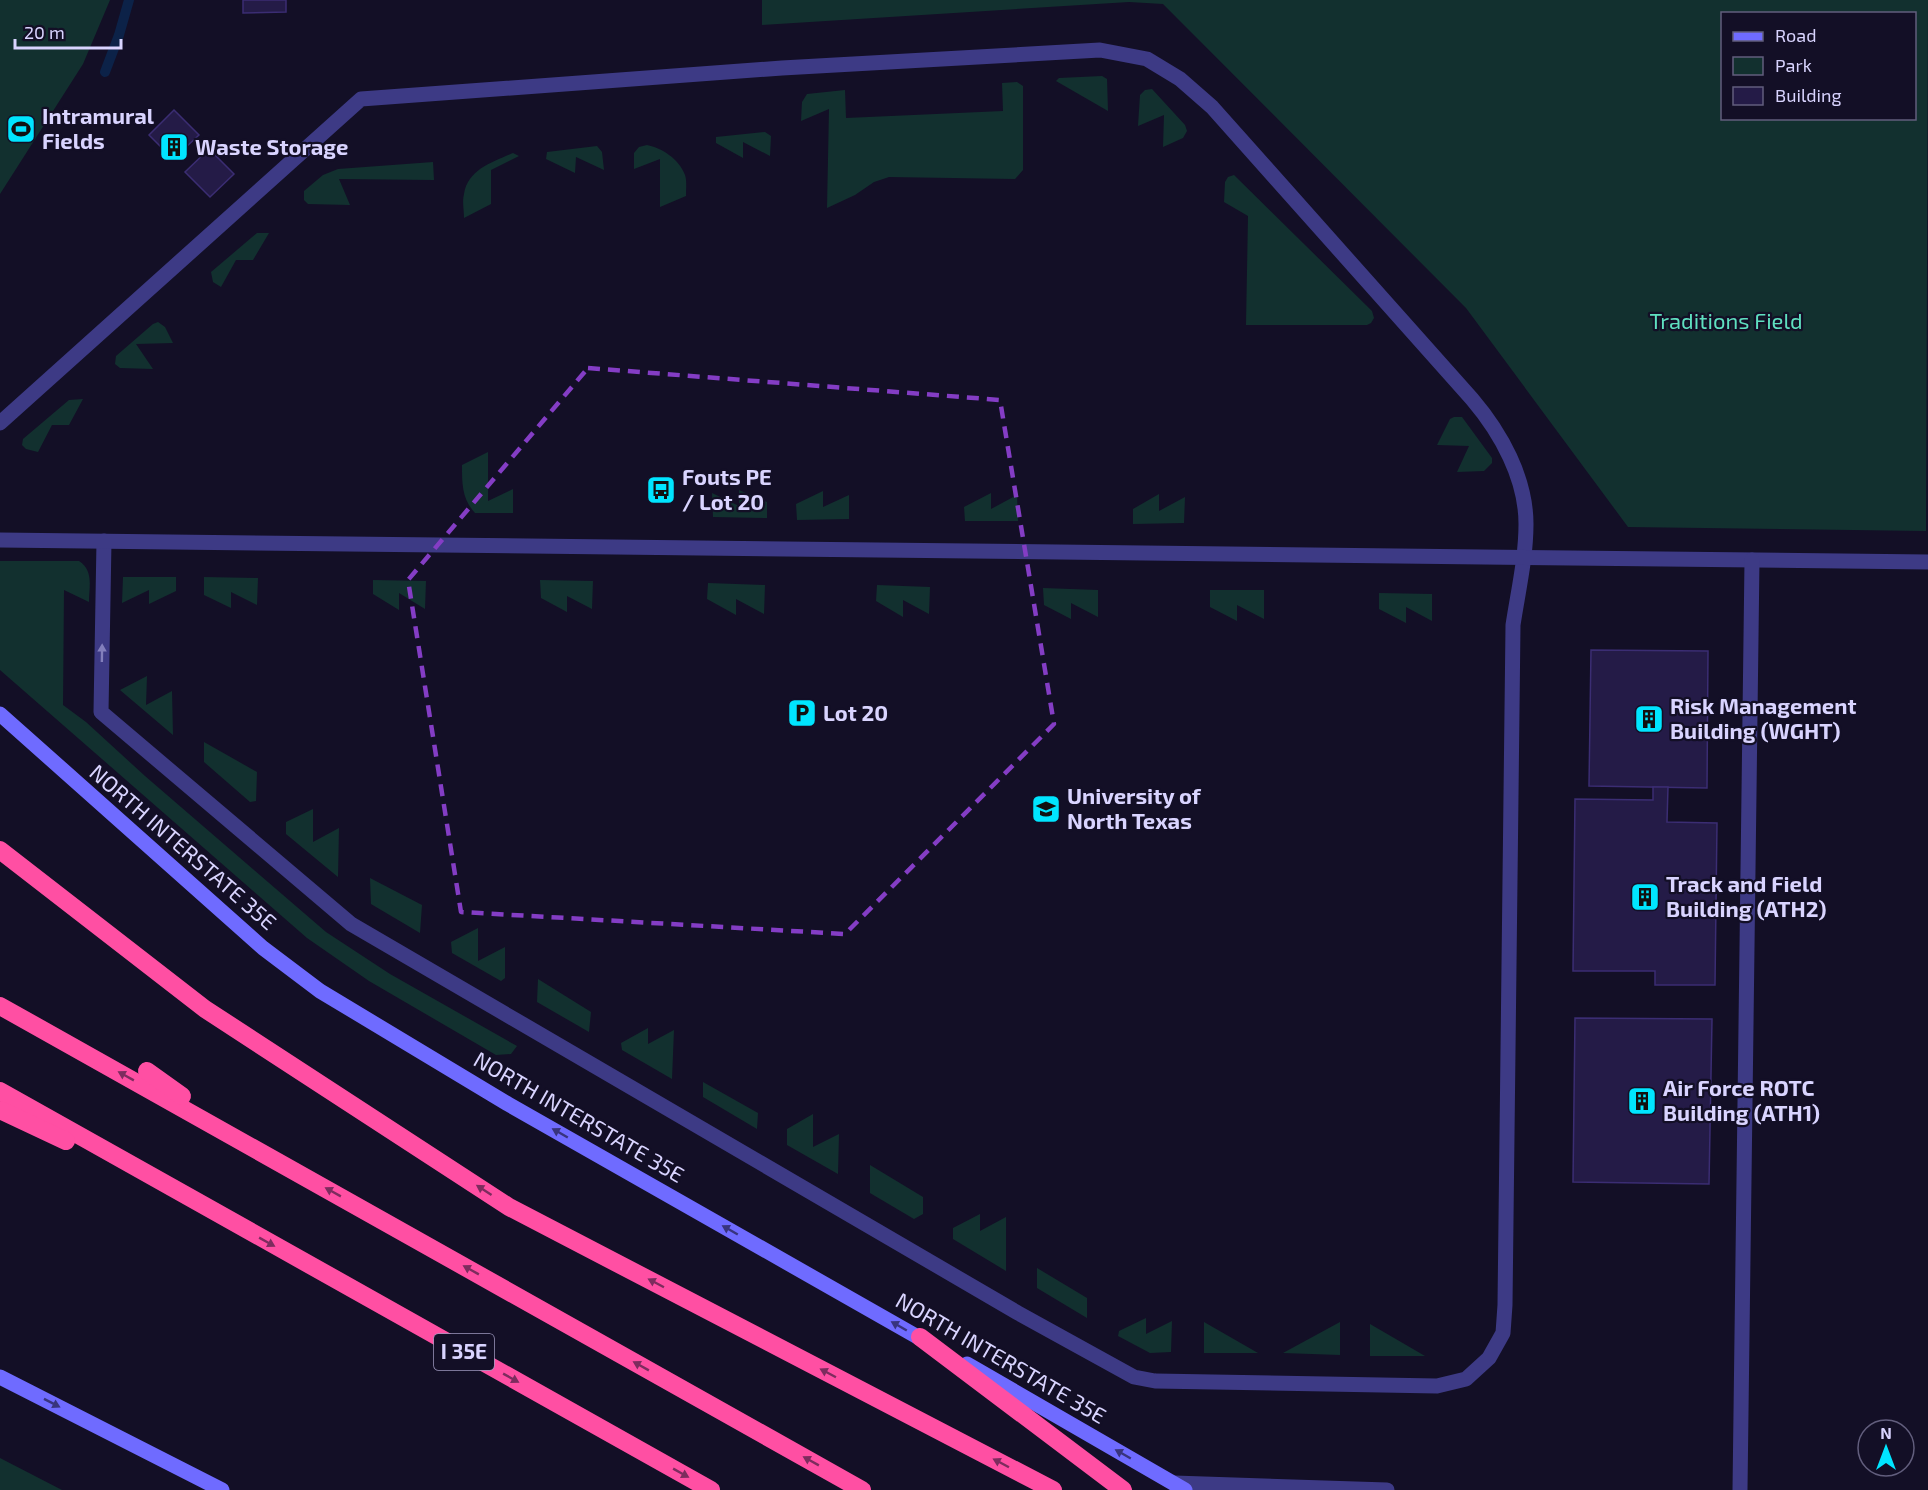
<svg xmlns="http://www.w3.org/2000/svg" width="1928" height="1490" viewBox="0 0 1928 1490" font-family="'Exo 2',sans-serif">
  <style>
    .green { fill: #12302f; fill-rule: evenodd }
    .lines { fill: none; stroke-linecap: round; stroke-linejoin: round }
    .stream { stroke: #0c2248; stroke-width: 10 }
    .building { fill: #241b47; stroke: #3b2d73; stroke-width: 1.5 }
    .service { stroke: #3d3a85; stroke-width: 15 }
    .secondary { stroke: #6f6bff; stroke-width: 15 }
    .motorway { stroke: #ff4fa3; stroke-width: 18 }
    .oneway { fill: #837fbc }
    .oneway2 { fill: #7d2c5e }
    .oneway3 { fill: #38347d }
    .marked { fill: none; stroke: #843dc5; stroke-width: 4.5; stroke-dasharray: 12 8; stroke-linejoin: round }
    .labels { text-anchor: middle; stroke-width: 4.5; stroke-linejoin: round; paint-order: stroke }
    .shield { fill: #130f26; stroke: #9e99be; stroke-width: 1.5 }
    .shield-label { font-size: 21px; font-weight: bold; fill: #d9d4ff }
    .poi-label { font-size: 22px; font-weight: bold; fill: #d9d4ff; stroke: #130f26; text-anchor: start }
    .park-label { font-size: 22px; fill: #5fe0c0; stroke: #130f26 }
    .street-label { font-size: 22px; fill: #d9d4ff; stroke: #130f26 }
  </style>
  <rect width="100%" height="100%" fill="#130f26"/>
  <g class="green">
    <path d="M0,0h110l-27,64 -83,130z"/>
    <path d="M762,0h1166l-2,531 -298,-4 -162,-219 -303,-304 -34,-2 -367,23zM1722,14h192v104h-192z"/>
    <path d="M1102,76l5,3 1,32 -52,-30 3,-3z"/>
    <path d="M1017,82l6,4v84l-8,9 -126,-2 -15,5 -19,13 -28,13 2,-99 -28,12 1,-19 5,-8 38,-4 1,28 157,-7 -1,-28z"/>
    <path d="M1152,89l33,36 2,6 -4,7 -20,9 1,-32 -26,11 2,-31 5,-5z"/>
    <path d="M765,132l6,4 -1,20 -27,-14v16l-27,-15v-6z"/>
    <path d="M647,145c15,3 32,14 38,30 2,6 1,14 1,21l-26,11v-48l-26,10v-16l5,-6z"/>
    <path d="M597,146l5,6 2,18 -28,-13 -1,16 -29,-14 1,-7z"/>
    <path d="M513,153l6,3 -28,14v34l-27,14c0,-8 -2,-17 0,-24 4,-25 29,-32 49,-41z"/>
    <path d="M433,162l1,18 -95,-1 11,26 -42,-1 -4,-4v-9l19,-16 15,-6z"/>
    <path d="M1234,175l138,136 2,7 -3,5 -4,2h-121l2,-109 -24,-14 1,-20 3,-5z"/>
    <path d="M257,233h12l-16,27h-17l-15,27 -8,-5 -2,-10z"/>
    <path d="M158,322l7,5 8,16 -37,1 17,25 -33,-1 -5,-4 1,-8 37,-32z"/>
    <path d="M83,399l-14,26h-17l-14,27 -12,-3 -4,-4 1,-6 46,-39z"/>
    <path d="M1454,417h8l30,41v5l-8,8 -27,1 12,-26 -32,-1 13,-26z"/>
    <path d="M488,452v49l25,-12v24h-38c-13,-14 -13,-29 -13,-48z"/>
    <path d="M739,490l28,12v16l-54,-1 -1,-24 27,13z"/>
    <path d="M823,491v16l26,-12v24l-52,1 -1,-16z"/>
    <path d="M991,493v16l26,-14 1,26h-53l-1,-14z"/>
    <path d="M1159,494v17l26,-14 -1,26 -51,1v-15z"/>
    <path d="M0,561h79c15,10 10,25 10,41l-25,-12 -1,115 23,17 59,54 181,156 64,42 127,72 -6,8 -15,1 -127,-74 -62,-43 -307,-268z"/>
    <path d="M123,577h53v14l-27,13v-14l-27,13z"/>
    <path d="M204,577l54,1 -1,27 -26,-13v16l-27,-13z"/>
    <path d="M373,580l53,1 -1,28 -26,-16v17l-26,-16z"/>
    <path d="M540,580l53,1 -1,28 -25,-13v16l-26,-14z"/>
    <path d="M708,583l57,2 -1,29 -28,-15v16l-29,-16z"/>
    <path d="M877,585l53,2 -1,27 -26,-14v17l-27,-16z"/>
    <path d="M1043,588l55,2v27l-27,-14v16l-27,-14z"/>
    <path d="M1210,590h54v29l-27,-14v16l-27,-14z"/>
    <path d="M1379,593l53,1v27l-26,-14v16l-27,-14z"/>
    <path d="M147,676l-1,29 26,-14 1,44 -53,-45z"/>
    <path d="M204,742l53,30 -1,29 -6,1 -46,-40z"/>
    <path d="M313,809v33l26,-14 -1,49 -52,-43v-12z"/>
    <path d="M370,878l52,27 -2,28 -49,-29z"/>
    <path d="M478,928v33l27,-14v31l-4,3 -49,-28 -1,-11z"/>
    <path d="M538,979l53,33 -2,20 -52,-30z"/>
    <path d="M648,1028v16l26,-14 -2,49 -50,-29 -1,-7z"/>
    <path d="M703,1082l55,31 -1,16 -54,-32z"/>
    <path d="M813,1114v33l26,-13 -1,40 -51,-29v-16z"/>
    <path d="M870,1165l53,32v17l-9,5 -44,-26z"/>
    <path d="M980,1214v17l26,-14v54l-53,-32v-11z"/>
    <path d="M1037,1268l50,30v20l-50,-30z"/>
    <path d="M1146,1318v16l26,-13 -1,31 -21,1 -32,-17 1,-5z"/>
    <path d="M1204,1322l54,31h-54z"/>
    <path d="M1340,1322v33l-57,-2z"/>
    <path d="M1370,1324l55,32h-55z"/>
    <path d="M0,1458l62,32h-62z"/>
  </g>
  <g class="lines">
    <path class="stream" d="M105,72l14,-37 10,-35"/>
  </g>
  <g class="building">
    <path d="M243,0h43v12l-43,1z"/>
    <path d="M174,110l25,25 -26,24 -24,-24z"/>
    <path d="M209,149l25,25 -24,23 -25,-25z"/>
    <path d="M1591,650l117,1 -1,137 -118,-2z"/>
    <path d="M1653,787h15l-1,35 50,1 -2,162h-60v-14h-82l2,-172 78,1z"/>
    <path d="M1575,1018l137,1 -3,165 -136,-2z"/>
  </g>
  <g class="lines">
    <g class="service">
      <path d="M0,423l361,-324 421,-31 318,-18 47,9 33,20 32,28 260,292c29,34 54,79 54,125 0,34 -8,68 -13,101l-8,680 -2,28 -14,25 -23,21 -29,7 -282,-5 -21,-4 -116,-64 -667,-389 -250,-212 3,-171"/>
      <path d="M0,540l1928,22"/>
      <path d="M1174,1483l213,7"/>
      <path d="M1740,1490l12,-930"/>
    </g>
    <g class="secondary">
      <path d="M0,714l263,234 57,43 188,113 422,240"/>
      <path d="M967,1364l218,126"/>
      <path d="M0,1377l222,113"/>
    </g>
    <g class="motorway">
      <path d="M0,850l205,159 304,198 544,283"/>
      <path d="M0,1006l862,484"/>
      <path d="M147,1071l35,25"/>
      <path d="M0,1091l711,399"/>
      <path d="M0,1110l66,31"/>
      <path d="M920,1337l203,153"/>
    </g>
  </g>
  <defs><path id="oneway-solid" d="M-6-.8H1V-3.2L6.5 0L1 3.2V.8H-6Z" transform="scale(1.5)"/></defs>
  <use class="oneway" href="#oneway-solid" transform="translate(102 653) rotate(-89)"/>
  <g class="oneway2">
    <use href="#oneway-solid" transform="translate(126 1076) rotate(-151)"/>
    <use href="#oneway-solid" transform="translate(484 1190) rotate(-147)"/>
    <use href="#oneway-solid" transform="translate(333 1192) rotate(-151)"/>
    <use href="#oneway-solid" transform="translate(267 1242) rotate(29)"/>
    <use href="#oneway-solid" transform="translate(471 1270) rotate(-151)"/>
    <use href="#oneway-solid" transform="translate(656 1283) rotate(-152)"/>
    <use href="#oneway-solid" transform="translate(641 1366) rotate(-151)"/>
    <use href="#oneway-solid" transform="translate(828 1373) rotate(-152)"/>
    <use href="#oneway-solid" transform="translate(511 1378) rotate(29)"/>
    <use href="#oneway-solid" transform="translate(811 1461) rotate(-151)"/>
    <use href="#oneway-solid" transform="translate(1001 1463) rotate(-152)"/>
    <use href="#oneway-solid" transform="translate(681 1473) rotate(29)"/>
  </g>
  <g class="oneway3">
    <use href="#oneway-solid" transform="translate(560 1133) rotate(-150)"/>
    <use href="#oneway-solid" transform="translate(730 1230) rotate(-150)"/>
    <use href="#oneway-solid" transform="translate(899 1326) rotate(-150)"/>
    <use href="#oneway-solid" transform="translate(52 1403) rotate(27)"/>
    <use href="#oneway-solid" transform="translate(1123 1454) rotate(-150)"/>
  </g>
  <path class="marked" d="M588,368l412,32 54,324 -209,210 -384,-22 -53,-332z"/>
  <defs>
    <g id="stadium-square" transform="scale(1.5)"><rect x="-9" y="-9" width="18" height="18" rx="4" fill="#00e5ff" stroke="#130f26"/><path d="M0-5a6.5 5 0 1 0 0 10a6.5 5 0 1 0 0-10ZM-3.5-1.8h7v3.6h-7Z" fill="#111"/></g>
    <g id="building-square" transform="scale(1.5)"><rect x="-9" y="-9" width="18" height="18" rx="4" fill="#00e5ff" stroke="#130f26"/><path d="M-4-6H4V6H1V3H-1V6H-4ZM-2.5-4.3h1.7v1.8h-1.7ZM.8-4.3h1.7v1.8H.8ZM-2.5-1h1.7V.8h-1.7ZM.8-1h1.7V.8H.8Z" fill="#111"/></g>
    <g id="bus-square" transform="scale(1.5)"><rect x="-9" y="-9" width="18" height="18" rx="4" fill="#00e5ff" stroke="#130f26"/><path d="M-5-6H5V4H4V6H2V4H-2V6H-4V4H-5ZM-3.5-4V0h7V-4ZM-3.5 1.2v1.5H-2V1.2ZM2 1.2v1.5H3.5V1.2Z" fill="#111"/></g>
    <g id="parking-square" transform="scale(1.5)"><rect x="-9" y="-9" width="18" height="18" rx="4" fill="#00e5ff" stroke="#130f26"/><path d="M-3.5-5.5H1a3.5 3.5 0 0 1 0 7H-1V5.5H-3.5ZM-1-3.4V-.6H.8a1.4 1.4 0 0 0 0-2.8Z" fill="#111"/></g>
    <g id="university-square" transform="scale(1.5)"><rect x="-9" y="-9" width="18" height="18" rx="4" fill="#00e5ff" stroke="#130f26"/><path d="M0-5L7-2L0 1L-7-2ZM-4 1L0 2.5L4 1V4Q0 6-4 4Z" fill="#111"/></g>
  </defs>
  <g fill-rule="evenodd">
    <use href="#stadium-square" x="21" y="129"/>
    <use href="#building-square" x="174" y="147"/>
    <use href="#bus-square" x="661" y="490"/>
    <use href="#parking-square" x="802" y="713"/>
    <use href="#building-square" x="1649" y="719"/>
    <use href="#university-square" x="1046" y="809"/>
    <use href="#building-square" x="1645" y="897"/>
    <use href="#building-square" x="1642" y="1101"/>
  </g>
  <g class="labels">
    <rect class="shield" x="434" y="1334" width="60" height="36" rx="4.5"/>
    <g class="shield-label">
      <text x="464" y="1359">I 35E</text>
    </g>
    <g class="poi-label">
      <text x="42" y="124">Intramural<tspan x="42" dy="25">Fields</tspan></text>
      <text x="195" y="155">Waste Storage</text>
      <text x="682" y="485">Fouts PE<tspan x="682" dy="25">/ Lot 20</tspan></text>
      <text x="1670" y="714">Risk Management<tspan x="1670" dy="25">Building (WGHT)</tspan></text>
      <text x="823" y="721">Lot 20</text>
      <text x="1067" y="804">University of<tspan x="1067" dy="25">North Texas</tspan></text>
      <text x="1666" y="892">Track and Field<tspan x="1666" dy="25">Building (ATH2)</tspan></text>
      <text x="1663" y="1096">Air Force ROTC<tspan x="1663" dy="25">Building (ATH1)</tspan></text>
    </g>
    <g class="park-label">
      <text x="1726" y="329">Traditions Field</text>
    </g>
    <g class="street-label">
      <text transform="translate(183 847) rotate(41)" y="8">NORTH INTERSTATE 35E</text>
      <text transform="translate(579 1117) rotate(30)" y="8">NORTH INTERSTATE 35E</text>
      <text transform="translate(1001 1358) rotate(30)" y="8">NORTH INTERSTATE 35E</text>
    </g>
  </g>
  <rect x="1721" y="12" width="195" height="108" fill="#130f26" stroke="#625e7d" stroke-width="1.5"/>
  <rect x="1733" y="32" width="30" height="9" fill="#6f6bff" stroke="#625e7d" stroke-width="1.5"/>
  <text x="1775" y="42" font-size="18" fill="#d9d4ff">Road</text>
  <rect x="1733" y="57" width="30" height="18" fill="#12302f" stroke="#625e7d" stroke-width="1.5"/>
  <text x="1775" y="72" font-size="18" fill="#d9d4ff">Park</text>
  <rect x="1733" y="87" width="30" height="18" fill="#241b47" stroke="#625e7d" stroke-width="1.5"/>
  <text x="1775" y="102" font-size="18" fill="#d9d4ff">Building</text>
  <g transform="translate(1886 1448)"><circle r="28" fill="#130f26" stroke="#625e7d" stroke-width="1.5"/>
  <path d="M0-4.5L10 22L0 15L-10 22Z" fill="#00e5ff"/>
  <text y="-9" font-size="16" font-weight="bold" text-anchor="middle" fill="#d9d4ff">N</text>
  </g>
  <path d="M15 39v9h106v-9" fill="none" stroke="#d9d4ff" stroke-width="3"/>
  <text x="24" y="39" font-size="18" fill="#d9d4ff" stroke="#130f26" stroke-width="4.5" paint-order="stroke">20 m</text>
</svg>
